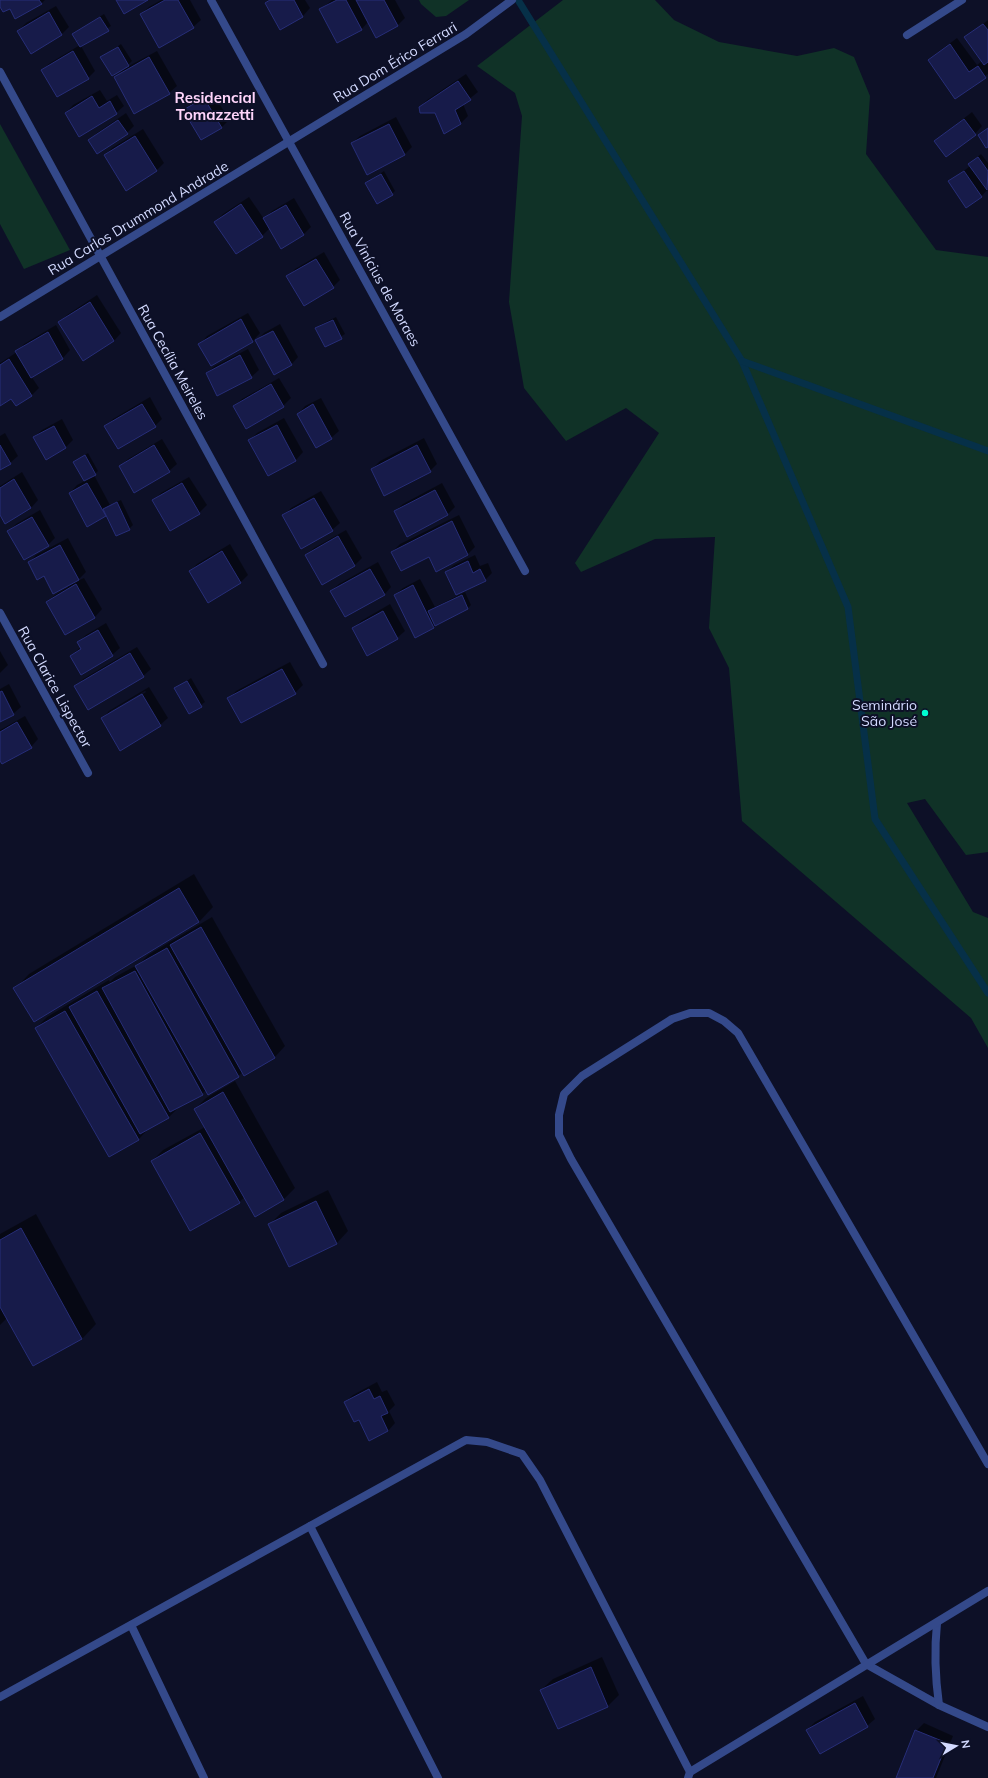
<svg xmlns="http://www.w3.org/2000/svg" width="988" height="1778" viewBox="0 0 988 1778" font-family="Mulish,sans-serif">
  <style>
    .green { fill: #103227 }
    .shadow { fill: #0007; fill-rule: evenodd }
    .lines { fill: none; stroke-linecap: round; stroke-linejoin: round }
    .stream { stroke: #063048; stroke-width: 7 }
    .building { fill: #171b4a; stroke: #272e78 }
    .street { stroke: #34498a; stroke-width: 8 }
    .poi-dot { fill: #00fed1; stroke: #0d1027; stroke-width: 1.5 }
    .labels { text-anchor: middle; stroke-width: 4; stroke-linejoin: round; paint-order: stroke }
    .street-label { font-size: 14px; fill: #d3daff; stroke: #0d1027 }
    .poi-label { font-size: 14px; fill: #d3daff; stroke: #0d1027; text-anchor: end }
    .neighbourhood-label { font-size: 15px; font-weight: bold; fill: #ffd5fb; stroke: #0d1027 }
  </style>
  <rect width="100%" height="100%" fill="#0d1027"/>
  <g class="green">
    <path d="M419,0h50l-23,16 -10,1 -15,-13z"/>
    <path d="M563,0h92l19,20 45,22 78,14 37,-8 20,9 16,39 -4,58 70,96 52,7v595l-22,3 -41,-56 -18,4 66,109 15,6v130l-17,-30 -229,-197 -13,-153 -20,-40 6,-91 -60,2 -74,33 -6,-9 84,-130 -33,-25 -60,33 -42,-53 -15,-86 13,-186 -7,-23 -38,-27z"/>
    <path d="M0,124l70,126 -46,19 -24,-45z"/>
  </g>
  <g class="shadow">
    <path d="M0,0h45l-4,4 -31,3 -10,-2z"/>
    <path d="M161,0h29l11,20 -8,7 -52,-13 8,-7z"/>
    <path d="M269,0h36l5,8 -7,8 -23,12 -14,-25z"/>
    <path d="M332,0h63l10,18 -8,8 -29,-4 -7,8 -40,-21z"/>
    <path d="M56,6l13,21 -8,8 -43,-4 8,-8z"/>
    <path d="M104,14l7,12 -30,20 14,25 -7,7 -46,-8 8,-7 30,-18 -7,-11z"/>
    <path d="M988,20v54l-32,24 -27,-38 8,-7 20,-15 20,27 5,-4 -16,-23z"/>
    <path d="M121,44l11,17 -7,7 32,-17 20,35 -8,7 -54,-15 10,-10 -23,-11z"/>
    <path d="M466,74l12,18 -15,12 5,12 -7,7 -17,10 -9,-21 -15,-5 7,-7z"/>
    <path d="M100,90l7,11 10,-6 7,11 -8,7h-50l7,-8z"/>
    <path d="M212,91l17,29 -7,7 -20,12 -18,-29 8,-7z"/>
    <path d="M972,112l10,14 -7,8 -40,7z"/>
    <path d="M126,113l8,13 -7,7 -37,7 7,-7z"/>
    <path d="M396,117l16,30 -8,8 -52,-12 8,-7z"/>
    <path d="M143,129l21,34 -8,8 -51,-16 7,-7z"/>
    <path d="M981,154l7,9v26l-7,8 -31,-15 20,-16 -1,-2z"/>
    <path d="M384,171l11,20 -3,3 -26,-11z"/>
    <path d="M249,197l15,22 8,-8 22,-13 17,29 -8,8 -33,-7 -8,8 -47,-14 8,-8z"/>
    <path d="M324,252l16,28 -7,7 -45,-10 7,-8z"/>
    <path d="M97,295l24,38 -7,8 -54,-19 7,-7z"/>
    <path d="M248,313l12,20 -7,8 -41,23 -12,-20 7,-8z"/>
    <path d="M336,317l9,17 -20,12 -8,-17 3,-4z"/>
    <path d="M280,324l18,33 -7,8 -35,-24 8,-8z"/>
    <path d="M56,325l14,25 -7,8 -32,18 8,12 -8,8 -19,2 -12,7v-42l17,-11 7,-8z"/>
    <path d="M248,349l11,21 -8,7 -44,-4 8,-7z"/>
    <path d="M279,378l12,20 -8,8h-49l8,-7z"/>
    <path d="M150,397l12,22 -7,7h-49l7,-7z"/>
    <path d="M321,398l18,33 -8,7 -33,-24 7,-8z"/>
    <path d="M284,418l19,34 -7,8 -27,15 -19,-35 7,-7z"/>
    <path d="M62,419l11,21 -7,7 -20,11 -12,-21 8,-7z"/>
    <path d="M5,433l13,23 -8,7 -10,6v-33z"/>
    <path d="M424,438l13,26 -7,7 -58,-2 8,-8z"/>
    <path d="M162,439l15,25 -8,7 -49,-4 8,-8z"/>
    <path d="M88,453l10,18 -4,4 16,30 11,-5 12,25 -4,4 -22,-15 -2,2 -35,-23 7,-8 8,-4 -10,-19z"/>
    <path d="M22,472l16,28 -7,8 -25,14 -6,-9v-27z"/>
    <path d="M189,477l18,28 -8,8 -45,-13 7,-7z"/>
    <path d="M442,483l13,24 -8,8 -52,-4 8,-7z"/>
    <path d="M321,491l19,32 -8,7 -48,-14 7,-8z"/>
    <path d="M40,510l15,28 -7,7 -40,-13 8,-8z"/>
    <path d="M459,515l16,32 -7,7 -39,2 -37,-4 8,-8z"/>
    <path d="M346,530l16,28 -8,8 -48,-11 8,-7z"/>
    <path d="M68,538l18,34 -9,9 7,-3 18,31 -7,8 -29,17 -19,-32 8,-7 13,-8 -23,-12 -16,-12 7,-8z"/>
    <path d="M230,544l18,31 -8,8 -50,-12 7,-7z"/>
    <path d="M475,555l5,11 8,-3 4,10 -7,7 -39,-8 8,-7z"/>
    <path d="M378,562l13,25 -7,8 -53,-4 8,-7z"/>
    <path d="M420,579l15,28 30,-15 6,13 -3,3 -30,15 -5,5 -38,-33 8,-7z"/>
    <path d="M390,604l15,27 -8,7 -43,-10 7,-7z"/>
    <path d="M106,623l14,25 -8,7 -41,1 10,-9 -3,-5 8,-7z"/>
    <path d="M137,647l14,22 -8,7 -67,11 7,-8z"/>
    <path d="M0,651l8,14 -8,8z"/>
    <path d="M290,662l13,23 -8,8 -66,6 7,-8z"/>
    <path d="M191,678l14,24 -15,11 -14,-24z"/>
    <path d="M9,684l12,23 -8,7 -13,7v-32z"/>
    <path d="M149,687l19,31 -8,7 -58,-6 7,-8zM145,691l1,1 -37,23v-3z"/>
    <path d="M25,716l13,23 -7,8 -31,12v-29z"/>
    <path d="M194,874l19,33 -14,15 -184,67 14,-15z"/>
    <path d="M212,917l73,129 -11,12 -31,14 -5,4 -32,14 -4,4 -22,12 -11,11 -20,11 -10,11 -29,17 -74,-128 11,-11 62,-37 1,2 5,-5 24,-13 9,-9z"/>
    <path d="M235,1081l60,107 -11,11 -29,17 -10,-19 -6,5 -87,-41 11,-11 42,-23 -10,-18 11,-11z"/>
    <path d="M328,1190l20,41 -11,12 -48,23 -20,-41 12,-12z"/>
    <path d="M36,1214l60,110 -14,15 -75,-21 -7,7v-91z"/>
    <path d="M377,1382l5,10 5,-2 8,15 -6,6 6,12 -7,8 -29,-13 -14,-16 8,-7z"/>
    <path d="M602,1657l17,38 -11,11 -49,22 -18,-38 12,-11z"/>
    <path d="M863,1696l12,23 -8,7 -60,4 8,-8z"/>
    <path d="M924,1723l29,13 -17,42h-39l19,-47z"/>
  </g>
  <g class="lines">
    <g class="stream">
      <path d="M518,0l224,361 106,246 27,212 113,174"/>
      <path d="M742,361l246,90"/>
    </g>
  </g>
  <g class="building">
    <path d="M0,0h39l3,4 -27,15 -5,-10 -7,3 -3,-5z"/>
    <path d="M116,0h32l-24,14z"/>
    <path d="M165,0h13l16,28 -35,20 -19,-34z"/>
    <path d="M270,0h24l9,17 -23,13 -15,-27z"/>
    <path d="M337,0h9l16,30 -25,13 -18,-34z"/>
    <path d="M356,0h28l14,26 -22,12z"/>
    <path d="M49,12l13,23 -31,19 -14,-23z"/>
    <path d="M100,17l9,14 -29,16 -8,-13z"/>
    <path d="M983,24l5,6v32l-4,3 -20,-28z"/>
    <path d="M950,44l19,28 9,-6 8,12 -31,21 -27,-39z"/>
    <path d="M118,47l11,19 -17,10 -12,-19z"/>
    <path d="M73,51l16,28 -32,18 -16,-27z"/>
    <path d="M149,57l21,37 -36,20 -20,-37z"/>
    <path d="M458,81l13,19 -16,10 6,14 -17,10 -9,-21h-15l-1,-6z"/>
    <path d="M92,96l7,12 11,-7 7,13 -38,23 -14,-24z"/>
    <path d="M204,98l18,30 -21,12 -18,-30z"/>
    <path d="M964,119l12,16 -30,22 -12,-16z"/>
    <path d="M118,120l10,14 -31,20 -9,-14z"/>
    <path d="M389,124l16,31 -38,20 -16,-32z"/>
    <path d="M988,128v19l-2,1 -8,-13z"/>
    <path d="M135,136l22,35 -31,20 -22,-36z"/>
    <path d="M978,157l10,14 -1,19 -19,-26z"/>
    <path d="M964,171l18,26 -16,11 -18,-27z"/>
    <path d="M381,174l12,21 -16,9 -12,-21z"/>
    <path d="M241,204l22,33 -27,17 -22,-32z"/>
    <path d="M286,205l18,30 -23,14 -18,-31z"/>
    <path d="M316,259l18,29 -30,18 -18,-30z"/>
    <path d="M90,302l24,39 -31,20 -25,-39z"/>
    <path d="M241,319l12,23 -42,24 -13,-22z"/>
    <path d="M333,320l9,19 -17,8 -10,-19z"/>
    <path d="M273,331l19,34 -18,10 -19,-35z"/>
    <path d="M48,332l15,27 -32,19 -16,-27z"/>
    <path d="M240,355l12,23 -35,18 -11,-23z"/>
    <path d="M9,359l23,37 -16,10 -5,-7 -11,7v-41z"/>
    <path d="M271,384l13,23 -38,22 -13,-23z"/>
    <path d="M142,404l14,23 -38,22 -14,-23z"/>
    <path d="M313,404l19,35 -16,9 -19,-34z"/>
    <path d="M277,425l19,36 -28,15 -20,-36z"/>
    <path d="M54,426l12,22 -20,12 -13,-23z"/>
    <path d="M0,445l11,19 -11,6z"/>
    <path d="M154,445l16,27 -36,21 -15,-27z"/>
    <path d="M417,445l14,27 -47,24 -13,-27z"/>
    <path d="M85,455l11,20 -12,6 -11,-19z"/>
    <path d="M14,479l17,29 -26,16 -5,-9v-27z"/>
    <path d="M87,483l19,33 -19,11 -18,-34z"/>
    <path d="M182,483l18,31 -30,17 -18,-31z"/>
    <path d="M435,490l13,25 -41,22 -13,-26z"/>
    <path d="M314,498l19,33 -32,18 -19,-34z"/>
    <path d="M117,502l13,28 -14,6 -13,-27z"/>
    <path d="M32,517l17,29 -25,14 -17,-29z"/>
    <path d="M452,521l16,34 -32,17 -7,-15 -28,14 -10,-19z"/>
    <path d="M338,536l17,30 -33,19 -17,-30z"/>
    <path d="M60,545l19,35 -26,14 -9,-18 -7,4 -9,-18z"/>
    <path d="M222,551l19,32 -33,20 -19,-32z"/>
    <path d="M468,561l5,12 7,-4 6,12 -30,14 -11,-23z"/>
    <path d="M370,569l15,26 -40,22 -15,-26z"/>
    <path d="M76,584l19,34 -30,17 -19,-33z"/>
    <path d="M413,585l21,43 -19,10 -21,-43z"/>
    <path d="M462,595l6,14 -33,17 -7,-15z"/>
    <path d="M383,611l15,28 -31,17 -15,-28z"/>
    <path d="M98,630l15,26 -32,19 -11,-19 11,-7 -4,-7z"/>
    <path d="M130,653l14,24 -56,33 -14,-24z"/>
    <path d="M282,669l14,25 -55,29 -14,-25z"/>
    <path d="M187,681l15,26 -13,7 -15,-26z"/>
    <path d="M2,691l12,24 -14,7v-30z"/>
    <path d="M142,694l19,32 -41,25 -19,-33z"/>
    <path d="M17,722l15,26 -30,16 -2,-3v-29z"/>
    <path d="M179,888l20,34 -165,100 -21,-34z"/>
    <path d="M201,927l74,131 -31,18 -74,-131z"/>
    <path d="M167,948l72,129 -31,18 -73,-129z"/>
    <path d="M135,971l68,124 -33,17 -68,-124z"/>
    <path d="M97,991l72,127 -29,16 -71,-127z"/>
    <path d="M65,1011l74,129 -30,17 -74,-129z"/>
    <path d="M223,1092l61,108 -29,17 -61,-108z"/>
    <path d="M200,1133l40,70 -50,28 -39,-70z"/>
    <path d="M316,1201l21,43 -48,23 -21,-43z"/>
    <path d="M21,1228l61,111 -49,27 -33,-59v-67z"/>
    <path d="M369,1389l5,10 6,-3 8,17 -7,3 7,15 -19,10 -10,-21 -5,2 -10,-20z"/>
    <path d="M591,1667l17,40 -50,22 -18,-39z"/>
    <path d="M855,1703l13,24 -48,27 -14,-24z"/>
    <path d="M915,1730l32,13 -14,35h-37z"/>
  </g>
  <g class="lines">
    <g class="street">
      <path d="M211,0l314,571"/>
      <path d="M907,35l55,-35"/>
      <path d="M0,72l323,592"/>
      <path d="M0,317l466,-283 46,-34"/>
      <path d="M0,613l88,160"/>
      <path d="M988,1464l-250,-431 -14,-12 -15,-8h-19l-18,6 -90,57 -18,18 -5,21v20l12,24 295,505 73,41 49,22"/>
      <path d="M310,1526l128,252"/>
      <path d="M937,1623c-3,29 -2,53 2,82"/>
      <path d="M131,1625l73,153"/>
      <path d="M0,1697l466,-257 21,2 35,12 18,26 150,292"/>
      <path d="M688,1778l2,-6 298,-181"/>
    </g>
  </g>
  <circle class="poi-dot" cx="925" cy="713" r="4"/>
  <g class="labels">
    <g class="street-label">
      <text transform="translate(395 62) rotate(-31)" y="5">Rua Dom Érico Ferrari</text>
      <text transform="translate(138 218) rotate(-31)" y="5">Rua Carlos Drummond Andrade</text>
      <text transform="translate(380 279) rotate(61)" y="5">Rua Vinícius de Moraes</text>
      <text transform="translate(173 362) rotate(61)" y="5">Rua Cecília Meireles</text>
      <text transform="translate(55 687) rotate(61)" y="5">Rua Clarice Lispector</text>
    </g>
    <g class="poi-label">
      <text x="917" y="710">Seminário<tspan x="917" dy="16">São José</tspan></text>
    </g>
    <g class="neighbourhood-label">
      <text x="215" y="103">Residencial<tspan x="215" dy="17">Tomazzetti</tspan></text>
    </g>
  </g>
  <g transform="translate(956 1746) rotate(80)" stroke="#0d1027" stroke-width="3" paint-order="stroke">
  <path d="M0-3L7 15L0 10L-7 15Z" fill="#d3daff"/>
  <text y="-6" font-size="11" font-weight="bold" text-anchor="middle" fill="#d3daff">N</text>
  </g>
</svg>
